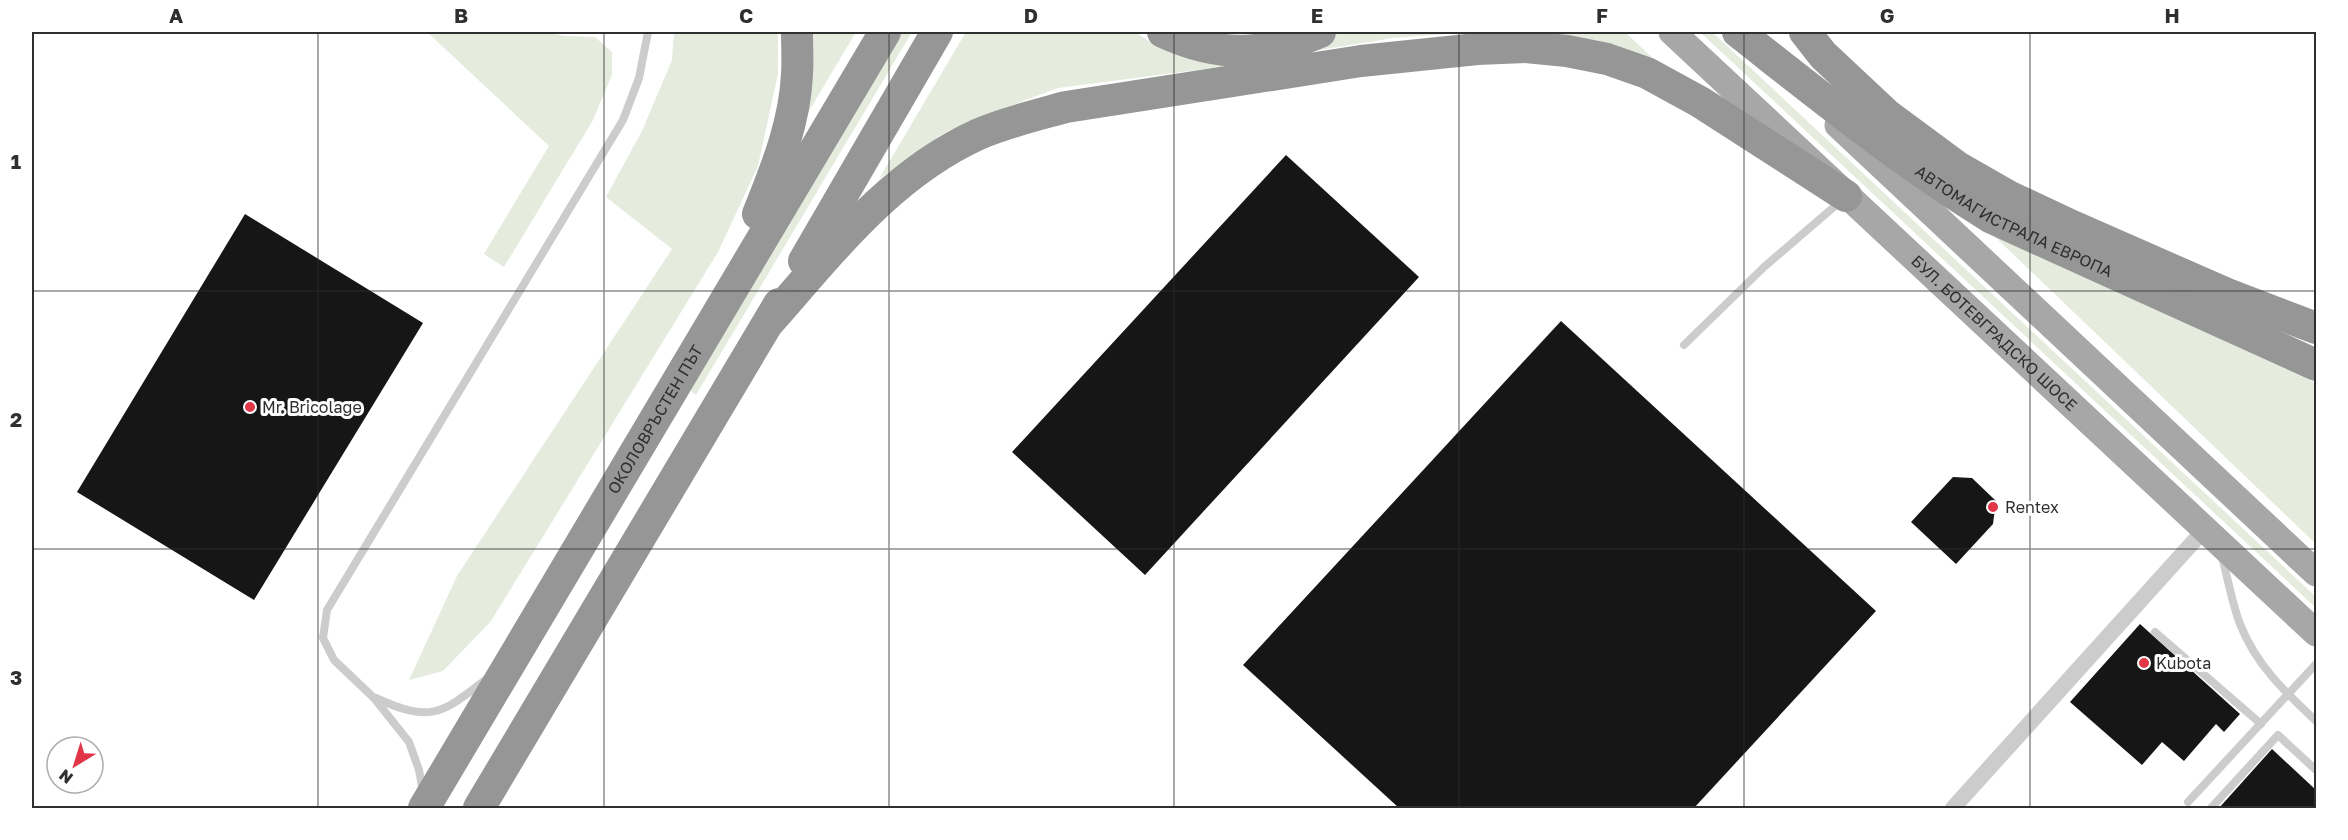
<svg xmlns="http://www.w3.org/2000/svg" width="2348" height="840" viewBox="0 0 2348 840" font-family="'Golos Text',sans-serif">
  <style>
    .green { fill: #e5ebdd }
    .building { fill: #161616 }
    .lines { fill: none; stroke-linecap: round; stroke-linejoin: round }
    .lane { stroke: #ccc; stroke-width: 8 }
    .street { stroke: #ccc; stroke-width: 16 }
    .primary { stroke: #a7a7a7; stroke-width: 27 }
    .highway { stroke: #969696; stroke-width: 32 }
    .grid { fill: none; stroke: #2f2f2f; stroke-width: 1.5; stroke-opacity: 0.55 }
    .poi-dot { fill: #e03647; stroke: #fff; stroke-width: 2 }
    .labels { text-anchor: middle; stroke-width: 6; stroke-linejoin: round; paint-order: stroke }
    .street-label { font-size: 16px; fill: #2f2f2f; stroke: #fff }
    .poi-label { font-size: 16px; fill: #2f2f2f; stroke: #fff; text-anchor: start }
    .neatline { fill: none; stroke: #2f2f2f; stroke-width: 2 }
    .grid-label { font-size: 20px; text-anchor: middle; font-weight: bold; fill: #2f2f2f }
  </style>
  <rect width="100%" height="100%" fill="#fff"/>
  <g class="green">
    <path d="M427,32h117l21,4 30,1 17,15v23l-19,45 -89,147 -20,-13 65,-108z"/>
    <path d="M674,32h104v42l-20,92 -40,86 -227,369 -48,50 -34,9 48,-104 215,-327 -66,-52 36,-66 30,-71z"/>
    <path d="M808,32h48l-62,104z"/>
    <path d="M898,32h14l-216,363 -9,-7z"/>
    <path d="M966,32h169l20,13 73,21 -170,22 -59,22 -55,23 -65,46z"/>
    <path d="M1340,32h136l-83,6 -80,13z"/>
    <path d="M1542,32h83l37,35 -46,-22z"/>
    <path d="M1700,32h12l604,565v11z"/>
    <path d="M1992,234l324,149v161z"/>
  </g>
  <g class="building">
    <path d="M1286,155l133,122 -274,298 -133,-123z"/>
    <path d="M245,214l178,109 -169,277 -177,-108z"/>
    <path d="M1561,321l315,290 -182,197h-295l-156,-143z"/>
    <path d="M1953,477l19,1 24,23 -3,23 -37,40 -45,-42z"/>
    <path d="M2140,624l100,90 -16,18 -8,-8 -32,37 -22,-19 -20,23 -72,-63z"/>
    <path d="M2272,749l44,41v18h-97z"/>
  </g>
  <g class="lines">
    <g class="lane">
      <path d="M1684,345l80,-78 78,-67"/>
      <path d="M2222,557c6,22 10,46 18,67 16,41 45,68 76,97"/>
      <path d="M2155,632l106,92"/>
      <path d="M376,698c56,26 66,15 112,-20"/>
      <path d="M423,792l-4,-22 -10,-28 -35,-44 -40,-38 -11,-22 4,-28 296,-490 16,-42 9,-46"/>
      <path d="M2188,802l128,-138"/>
      <path d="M2211,808l67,-73 38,35"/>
    </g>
    <path class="street" d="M1953,808l252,-279"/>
    <g class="primary">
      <path id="s1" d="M1672,32l644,601"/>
      <path d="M1838,125l478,448"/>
    </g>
    <g class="highway">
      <path d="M1163,32c56,26 101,24 157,0"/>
      <path id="s2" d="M1738,32c83,65 164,131 254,186l324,147"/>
      <path d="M1805,32l18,23 63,59 73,54 49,28 64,30 155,68 89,34"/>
      <path d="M758,214c18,-45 37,-91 39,-140 1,-14 0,-28 0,-42"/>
      <path d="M804,261l133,-229"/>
      <path d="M769,322c62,-70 121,-148 210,-188 28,-12 58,-19 87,-27l295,-46 116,-12 49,-2 41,4 40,8 40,14 53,29 146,94"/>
      <path id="s3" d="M424,808l461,-776"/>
      <path d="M479,808l300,-504"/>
    </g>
  </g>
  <path class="grid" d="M318,32v776M604,32v776M889,32v776M1174,32v776M1459,32v776M1744,32v776M2030,32v776M32,291h2284M32,549h2284"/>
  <g class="poi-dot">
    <circle cx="250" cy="407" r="6"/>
    <circle cx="1993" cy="507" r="6"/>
    <circle cx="2144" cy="663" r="6"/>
  </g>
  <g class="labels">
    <g class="street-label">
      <text dy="6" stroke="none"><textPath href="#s2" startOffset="336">АВТОМАГИСТРАЛА ЕВРОПА</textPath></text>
      <text dy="6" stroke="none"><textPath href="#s1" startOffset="441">БУЛ. БОТЕВГРАДСКО ШОСЕ</textPath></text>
      <text dy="6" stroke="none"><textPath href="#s3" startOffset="452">ОКОЛОВРЪСТЕН ПЪТ</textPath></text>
    </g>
    <g class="poi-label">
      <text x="262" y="413">Mr. Bricolage</text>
      <text x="2005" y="513">Rentex</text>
      <text x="2156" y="669">Kubota</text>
    </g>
  </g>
  <rect width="2348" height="840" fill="none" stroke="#ffffff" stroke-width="66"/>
  <g transform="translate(75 765) rotate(218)"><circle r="28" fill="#ffffff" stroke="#acacac" stroke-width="1.5"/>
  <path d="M0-4.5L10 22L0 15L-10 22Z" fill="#e03647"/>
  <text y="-9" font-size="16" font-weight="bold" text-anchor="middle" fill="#2f2f2f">N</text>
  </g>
  <rect x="33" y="33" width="2282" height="774" class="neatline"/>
  <g class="grid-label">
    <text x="176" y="23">A</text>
    <text x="461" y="23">B</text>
    <text x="746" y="23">C</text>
    <text x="1031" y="23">D</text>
    <text x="1317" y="23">E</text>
    <text x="1602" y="23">F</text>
    <text x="1887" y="23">G</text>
    <text x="2172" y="23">H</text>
    <text x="16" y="169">1</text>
    <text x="16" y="427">2</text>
    <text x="16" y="685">3</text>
  </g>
</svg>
